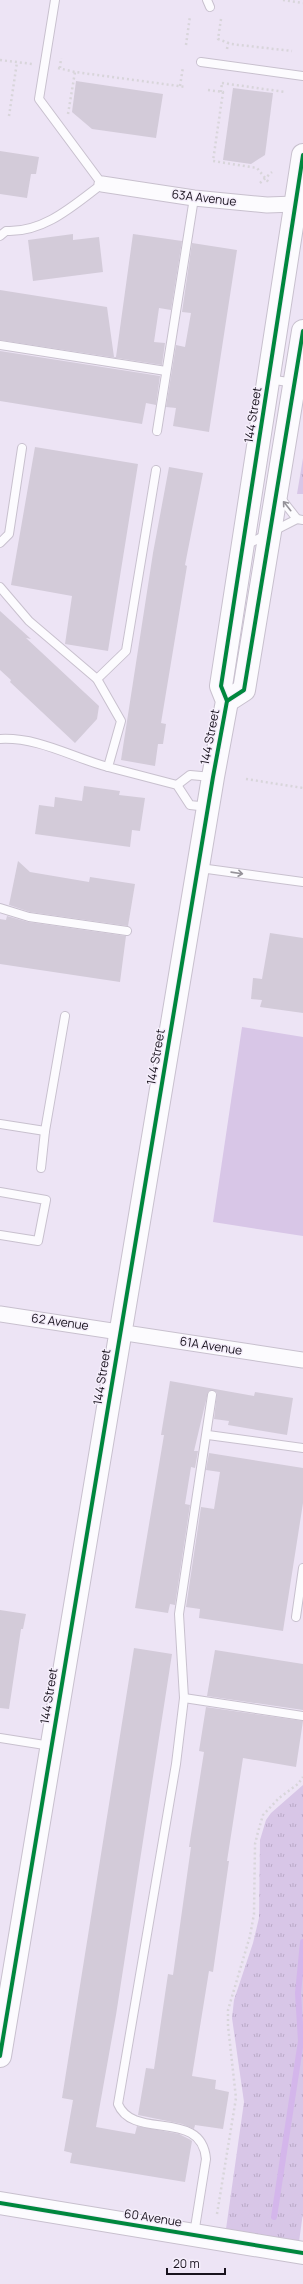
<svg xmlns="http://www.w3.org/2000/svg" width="303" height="2284" viewBox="0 0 303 2284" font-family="Manrope,sans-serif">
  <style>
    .grass { fill: url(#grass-tufts) }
    .pitch { fill: #d8c6e7 }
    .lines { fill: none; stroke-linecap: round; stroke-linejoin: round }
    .stream { stroke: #d4b6eb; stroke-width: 6 }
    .building { fill: #d3cbd9 }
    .lane-casing { stroke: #c8c0ce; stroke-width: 10 }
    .street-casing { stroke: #c8c0ce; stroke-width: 17 }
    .secondary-casing { stroke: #c8c0ce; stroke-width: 24 }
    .path { stroke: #d8d5da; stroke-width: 2.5; stroke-dasharray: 2 3; stroke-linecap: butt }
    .lane { stroke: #fcfbfe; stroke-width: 8 }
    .street { stroke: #fcfbfe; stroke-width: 15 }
    .secondary { stroke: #fcfbfe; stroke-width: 22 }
    .cycleway-casing { stroke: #f5eefb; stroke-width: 6 }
    .cycleway { stroke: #00873e; stroke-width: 4 }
    .oneway { stroke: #959299 }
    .labels { text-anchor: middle; stroke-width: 3; stroke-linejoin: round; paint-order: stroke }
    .street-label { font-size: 12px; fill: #18121d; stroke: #f5eefb }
  </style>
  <defs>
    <pattern id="grass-tufts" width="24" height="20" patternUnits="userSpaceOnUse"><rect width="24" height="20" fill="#d8c6e7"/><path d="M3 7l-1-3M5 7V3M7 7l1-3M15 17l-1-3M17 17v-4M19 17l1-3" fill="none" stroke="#b9a9c6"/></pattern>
  </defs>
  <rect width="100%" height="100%" fill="#ede4f5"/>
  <g class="grass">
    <path d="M303,458v36h-6z"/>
    <path d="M303,1785v428l-5,36 -73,-13 19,-134 -12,-84 2,-18 19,-57 6,-25 1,-78 6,-20 5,-7z"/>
  </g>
  <path class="pitch" d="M242,1027l61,10v199l-90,-14z"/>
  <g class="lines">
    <path class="stream" d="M274,2217l27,-176 -3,-48 5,-51"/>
  </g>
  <g class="building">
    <path d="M76,81l87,13 -7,44 -64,-9 -20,-17z"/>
    <path d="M233,88l40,5 -8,62 -14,9 -28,-4z"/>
    <path d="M0,151l39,6 -3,17h-5l-4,24 -27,-4z"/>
    <path d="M73,234v6l26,-3 4,35 -70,9 -5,-41z"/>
    <path d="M133,234l49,7 -11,69 -12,-2 -5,34 11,1 -3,22 -162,-25v-50l107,17 7,50h2z"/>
    <path d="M192,243l45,7 -28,182 -36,-6 3,-18 -10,-1 10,-62 9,2 6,-34 -9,-1z"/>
    <path d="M0,351l160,25 -4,29 -10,-2 -4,21 -142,-23z"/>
    <path d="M35,447l103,17 -30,187 -43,-7 7,-48 -61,-11z"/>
    <path d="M169,467l34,6 -18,92 2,1 -26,157 5,1 -3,20h-5l-3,22 -34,-6 32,-207z"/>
    <path d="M0,611l31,28 -5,-1 73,68 -2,13 -22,24 -65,-61 1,-2 -11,-10z"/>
    <path d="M84,786l36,5 -1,4 26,3 -5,33 -8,-1 -2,17 -95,-13 4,-29 15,2 1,-10 27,4z"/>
    <path d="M18,861l12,11 59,10 1,-5 45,7 -7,42 -98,-14 -21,-7z"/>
    <path d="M7,916l21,6 98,14 -6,46 -120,-18v-45l6,1z"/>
    <path d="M270,933l33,5v75l-43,-6 2,-7 -11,-1 2,-21 9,1z"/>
    <path d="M170,1381l84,15 1,-4 38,6 -6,37 -59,-10 1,-4 -15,-2 3,-26 -5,-3 -4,2 -14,59h4l-3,17 -4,-1 -6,37 5,1 -15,100 -5,-1 -2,9 -33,-5 29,-173h-3z"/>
    <path d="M209,1453l94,15v35l-20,128 -84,-13 1,-9 -14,-2 15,-100 13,2 6,-37 -14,-2z"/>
    <path d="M0,1610l26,4 -3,15h-2l-12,80 -9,-1z"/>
    <path d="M134,1648l38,6 -56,361 -20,112 39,7 2,-8 42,8 10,5 3,2 -7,41 -115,-19 2,-10 -8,-2 9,-51 -11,-2z"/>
    <path d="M215,1650l88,14v46l-96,-14z"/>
    <path d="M206,1707l97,14 -7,46 -53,-9 -16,103h2l-16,111 -4,-1 -17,105 24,4 -1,9 14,3 -6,37 -28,-4 -1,4 -12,-5 -44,-9 8,-47 8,1 14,-95 5,1 18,-128h-2l15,-95 -5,-1z"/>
  </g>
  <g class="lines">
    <g class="lane-casing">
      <g id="lane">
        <path d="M207,0l3,7"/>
        <path d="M201,62l102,14"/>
        <path d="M0,236l6,-5c38,2 68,-26 96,-47l-63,-85 16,-99"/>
        <path d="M0,345l166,26"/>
        <path d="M269,379l25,4"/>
        <path d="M157,431l37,-233"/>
        <path d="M279,496l18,23"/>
        <path d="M0,543l9,-9 13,-86"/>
        <path d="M244,546l53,-27 6,1"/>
        <path d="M0,587l29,34 68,58 24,42 -13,46 69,18 13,20 18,2"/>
        <path d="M97,679l29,-28 30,-181"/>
        <path d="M0,739c39,-2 71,18 108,28"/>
        <path d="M177,785l13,-10 22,2"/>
        <path d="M200,868l103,14"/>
        <path d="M0,908l29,9 98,14"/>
        <path d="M0,1124l45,7 20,-115"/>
        <path d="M41,1168l4,-37"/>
        <path d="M0,1192l46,8 -8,41 -38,-6"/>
        <path d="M208,1435l95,13"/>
        <path d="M296,1617l7,-49"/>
        <path d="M184,1698l119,18"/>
        <path d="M0,1738l51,8"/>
        <path d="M194,2234l12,-75c-4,-51 -73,-18 -88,-55l58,-340 8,-66 -5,-84 33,-219"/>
      </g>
    </g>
    <g class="street-casing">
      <g id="street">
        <path d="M102,184l92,14 73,7 28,-1 7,-6"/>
        <path d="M0,1314l303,46"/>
      </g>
    </g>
    <g class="secondary-casing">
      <g id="secondary">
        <path d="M227,701l17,-11 59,-359"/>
        <path d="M0,2056l213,-1279 14,-76 -6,-15 82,-531"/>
        <path d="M0,2203l303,50"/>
      </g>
    </g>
    <g class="path">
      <path d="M283,0l20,3"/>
      <path d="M221,19l-3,20 13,5 61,7"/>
      <path d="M186,45l4,-29"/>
      <path d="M227,49l1,-6"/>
      <path d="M0,60l32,4"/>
      <path d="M58,68l17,4"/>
      <path d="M60,68l1,-10"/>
      <path d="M222,83l63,9"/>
      <path d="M180,86l3,-19"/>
      <path d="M208,90l15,2 -10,69 44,7 13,16"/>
      <path d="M221,92l1,-10"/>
      <path d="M68,114l7,-42 111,15"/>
      <path d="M9,116l8,-54"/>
      <path d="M260,183l12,-11"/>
      <path d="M246,779l57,9"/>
      <path d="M217,2214l19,-116 -8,-72v-16l22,-74 4,-22 1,-70 3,-12 5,-17 16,-17 19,-14 5,-7"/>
    </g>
    <use href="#lane" class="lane"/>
    <use href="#street" class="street"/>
    <use href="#secondary" class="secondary"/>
    <g class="cycleway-casing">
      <g id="cycleway">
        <path d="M227,701l17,-11 59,-359"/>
        <path d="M0,2056l213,-1279 14,-76 -6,-15 82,-531"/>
        <path d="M0,2203l303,50"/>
      </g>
    </g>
    <use href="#cycleway" class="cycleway"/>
  </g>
  <defs><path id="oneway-shaft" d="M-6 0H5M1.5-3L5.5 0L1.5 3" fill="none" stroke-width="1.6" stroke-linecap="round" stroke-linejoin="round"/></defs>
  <g class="oneway">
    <use href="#oneway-shaft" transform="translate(287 506) rotate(-129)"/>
    <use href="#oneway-shaft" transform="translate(237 873) rotate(8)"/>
  </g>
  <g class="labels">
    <g class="street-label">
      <text transform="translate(204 198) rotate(7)" y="4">63A Avenue</text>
      <text transform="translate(253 415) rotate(-81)" y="4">144 Street</text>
      <text transform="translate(210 737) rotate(-79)" y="4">144 Street</text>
      <text transform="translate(156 1057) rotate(-80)" y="4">144 Street</text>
      <text transform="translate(60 1322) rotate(8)" y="4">62 Avenue</text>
      <text transform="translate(211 1346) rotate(9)" y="4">61A Avenue</text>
      <text transform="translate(102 1377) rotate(-81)" y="4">144 Street</text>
      <text transform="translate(49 1696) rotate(-81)" y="4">144 Street</text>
      <text transform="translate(153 2218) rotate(9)" y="4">60 Avenue</text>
    </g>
  </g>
  <path d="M167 2268v6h58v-6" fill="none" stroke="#18121d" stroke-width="2"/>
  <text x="173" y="2268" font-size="12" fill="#18121d" stroke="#f5eefb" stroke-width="3" paint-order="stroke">20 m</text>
</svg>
